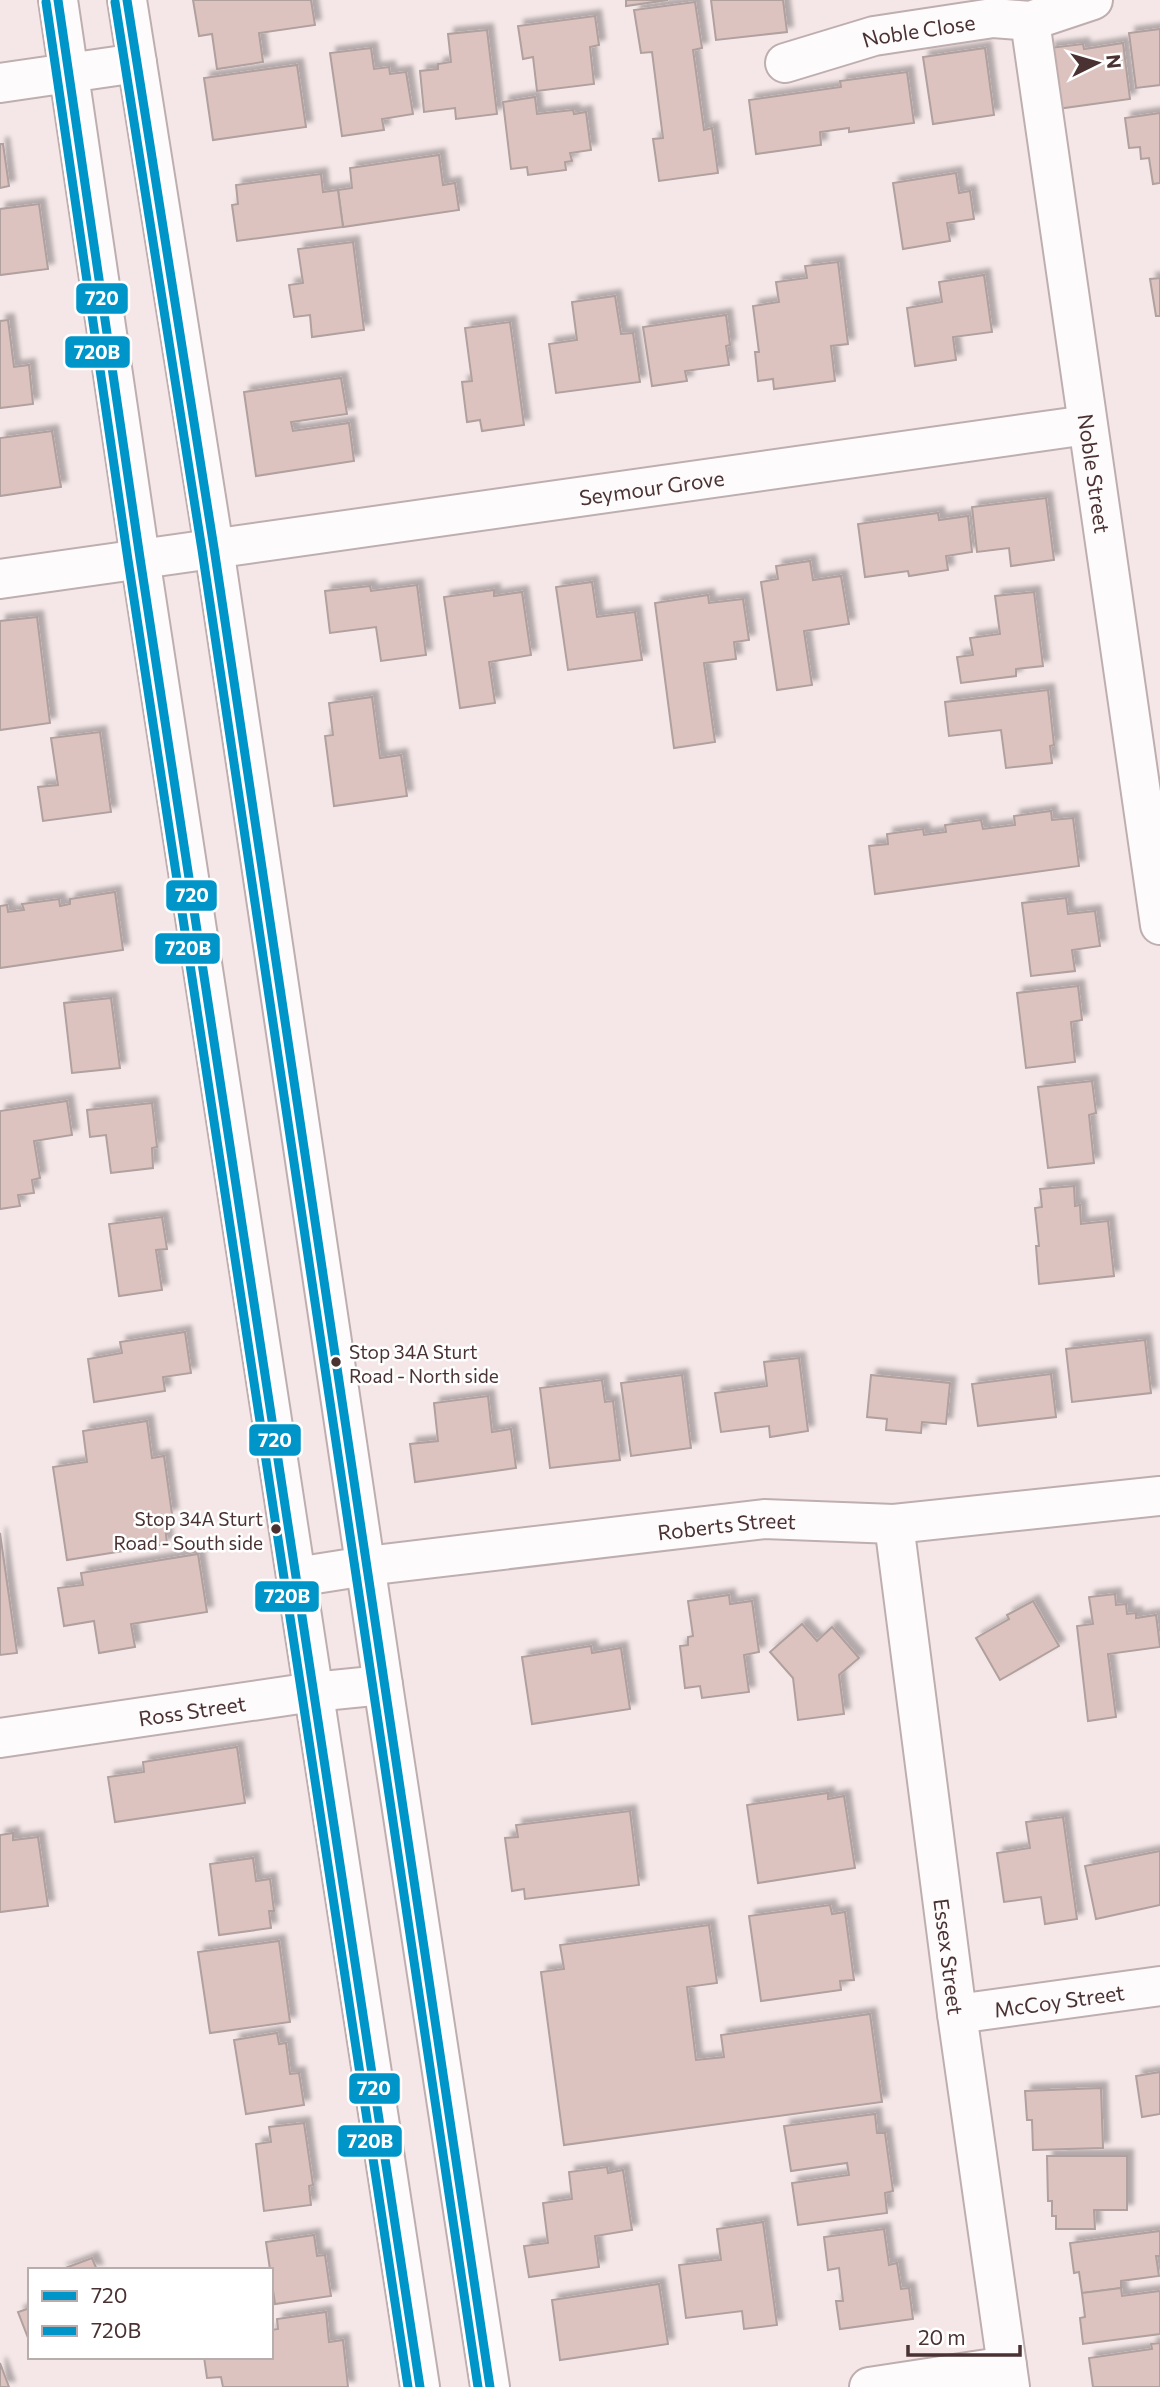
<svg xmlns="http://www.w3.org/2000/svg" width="1160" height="2387" viewBox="0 0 1160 2387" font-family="Commissioner,sans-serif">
<defs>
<filter id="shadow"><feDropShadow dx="6" dy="-6" stdDeviation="2" flood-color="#0004"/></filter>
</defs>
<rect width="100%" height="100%" fill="#f5e7e8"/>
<!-- building -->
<g fill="#ddc3bf" stroke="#b0a09e" stroke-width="2" filter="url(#shadow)">
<path d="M193 0H311L315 25 259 33 263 62 217 69 212 34 199 36Z"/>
<path d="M626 0H668L626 6Z"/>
<path d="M711 0H783L787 32 716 40Z"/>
<path d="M695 2 702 48 693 50 704 130 712 128 718 173 659 181 653 139 663 138 652 52 641 53 634 10Z"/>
<path d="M595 16 599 45 590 47 594 84 537 91 533 57 523 59 518 26Z"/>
<path d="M1160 29V85L1136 88 1129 33Z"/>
<path d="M487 30 497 114 456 119 455 108 424 112 420 71 438 69V64L451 62 448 34Z"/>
<path d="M1123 43 1130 99 1057 109 1049 48 1083 44 1084 49Z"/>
<path d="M371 48 374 69 389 67 390 74 406 72 413 114 382 119 384 130 342 136 330 53Z"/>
<path d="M985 48 994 115 933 124 923 57Z"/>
<path d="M297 65 306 127 213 140 204 78Z"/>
<path d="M907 72 914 123 849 132V128L820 132 821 145 756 154 749 100 841 87 840 81Z"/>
<path d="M535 97 537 114 573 110 574 114 586 112 591 150 570 153 572 161 565 162 566 170 528 175 527 167 511 169 503 102Z"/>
<path d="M1160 113V183L1153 184 1149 158 1141 159 1140 147 1129 148 1125 118Z"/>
<path d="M0 144H3L9 186 0 188Z"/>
<path d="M439 155 443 185 455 183 459 210 343 227 338 190 352 188 350 168Z"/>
<path d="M956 173 959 193 970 191 974 219 947 223 950 241 903 249 893 183Z"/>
<path d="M321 174 323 192 338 190 343 227 237 241 232 205 238 204 236 185Z"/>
<path d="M39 204 48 269 0 275V209Z"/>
<path d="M353 242 364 330 312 337 310 315 294 317 289 285 303 283 298 249Z"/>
<path d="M838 262 848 344 831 346 835 381 774 389 773 379 758 381 755 352H759L753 306 779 302 776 282 807 278 805 266Z"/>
<path d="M984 275 992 332 953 337 956 360 915 366 907 308 942 302 939 282Z"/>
<path d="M1160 278V316H1156L1150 279Z"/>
<path d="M615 296 621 334 633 333 640 382 556 393 549 344 577 340 572 302Z"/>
<path d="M726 315 730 345 726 346 729 365 685 371 687 381 652 386 643 327Z"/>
<path d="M8 320 14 367 29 365 33 404 0 408V321Z"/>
<path d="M510 322 524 425 482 431 480 420 467 422 462 382 472 381 465 328Z"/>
<path d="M341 378 347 414 291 422 293 431 349 423 354 461 256 476 244 392Z"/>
<path d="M52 431 61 487 0 496V438Z"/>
<path d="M1046 498 1054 560 1011 566 1009 548 977 552 972 507Z"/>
<path d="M938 513 939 520 968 516 972 552 946 556 948 570 909 576 908 571 865 577 858 524Z"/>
<path d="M810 561 813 580 841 576 849 624 804 631 812 685 777 690 761 582 778 579 776 566Z"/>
<path d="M592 582 597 617 635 612 642 660 568 670 556 587Z"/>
<path d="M417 585 426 655 381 661 376 627 330 633 325 591 370 586 371 591Z"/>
<path d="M494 590V596L522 592 531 655 489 662 495 703 460 708 444 597Z"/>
<path d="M1034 592 1043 666 1016 669V676L961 683 957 657 973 655 970 638 1000 634 995 596Z"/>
<path d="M708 595 709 603 743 599 749 640 734 642 736 659 704 663 715 742 674 748 655 603Z"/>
<path d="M37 617 50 723 0 730V621Z"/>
<path d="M1048 690 1054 745 1050 746 1052 763 1006 768 1001 730 949 736 945 702Z"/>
<path d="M372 697 380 758 401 755 407 796 334 806 325 736 333 735 329 703Z"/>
<path d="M100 732 111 812 43 821 38 787 58 785 51 738Z"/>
<path d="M1051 811 1052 820 1073 818 1079 866 875 894 869 846 888 844 887 834 923 829 924 835 946 832 945 825 981 820 983 829 1015 825 1014 816Z"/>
<path d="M115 892 123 950 0 968V906L7 905 8 912 24 910 22 904 59 899 60 906 70 904V899Z"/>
<path d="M1066 898 1068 914 1095 911 1100 946 1072 950 1075 971 1031 976 1022 903Z"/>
<path d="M1078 986 1082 1020 1071 1022 1075 1062 1026 1068 1017 993Z"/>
<path d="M111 998 120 1068 72 1073 64 1003Z"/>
<path d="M1092 1081 1096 1113 1089 1115 1094 1163 1048 1168 1038 1087Z"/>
<path d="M67 1101 72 1135 34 1141 40 1178 32 1180 34 1193 18 1195 20 1206 0 1209V1111Z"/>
<path d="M152 1103 157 1147 152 1148 153 1168 111 1173 106 1135 90 1137 87 1110Z"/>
<path d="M1074 1186 1075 1206 1080 1205 1081 1224 1108 1221 1114 1276 1039 1284 1036 1246H1039L1035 1208 1042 1207 1040 1189Z"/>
<path d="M162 1217 167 1249 156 1250 162 1290 119 1296 109 1224Z"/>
<path d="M185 1332 191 1373 163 1377 165 1391 94 1402 88 1359 122 1353 120 1342Z"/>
<path d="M1145 1340 1151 1393 1072 1402 1066 1349Z"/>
<path d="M799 1358 808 1431 770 1437 769 1426 721 1432 715 1393 767 1386 764 1362Z"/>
<path d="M1051 1374 1056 1417 978 1426 972 1384Z"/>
<path d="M682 1375 691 1448 631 1456 621 1383Z"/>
<path d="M871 1375 950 1383 946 1424 922 1422 921 1433 886 1430 887 1419 867 1417Z"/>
<path d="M602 1380 605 1402 613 1401 620 1460 550 1468 540 1388Z"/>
<path d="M488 1396 492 1432 511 1429 516 1468 415 1482 410 1444 438 1441 434 1403Z"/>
<path d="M147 1421 152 1458 164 1456 172 1514 164 1516 167 1544 67 1560 53 1467 87 1462 83 1431Z"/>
<path d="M0 1533 17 1653 0 1655Z"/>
<path d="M198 1554 207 1612 131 1624 135 1647 99 1653 94 1621 64 1626 58 1588 83 1585 81 1573Z"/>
<path d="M1115 1594 1116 1605 1126 1604 1127 1614 1136 1613V1618L1156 1615 1160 1647 1108 1654 1116 1717 1088 1721 1077 1626 1093 1624 1089 1597Z"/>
<path d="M729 1595 730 1604 752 1601 759 1652 744 1655 749 1692 702 1698 700 1686 685 1688 680 1646 688 1645V1637L693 1636 688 1601Z"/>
<path d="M1033 1601 1059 1646 1000 1680 976 1638 1009 1619 1007 1615Z"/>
<path d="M802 1624 817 1641 832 1627 859 1658 839 1675 844 1714 798 1720 793 1678 770 1652Z"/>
<path d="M591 1646 592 1653 621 1648 630 1709 532 1724 522 1657Z"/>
<path d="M237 1747 245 1803 115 1822 108 1777 144 1772 143 1762Z"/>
<path d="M828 1793V1799L844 1796 855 1868 758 1883 747 1805Z"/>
<path d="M630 1811 639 1885 525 1899 524 1889 512 1891 505 1838 518 1837 516 1825Z"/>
<path d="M1063 1817 1077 1919 1045 1924 1041 1897 1004 1902 997 1853 1030 1848 1026 1822Z"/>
<path d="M13 1833V1840L38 1837 48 1906 0 1912V1835Z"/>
<path d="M1160 1851V1905L1096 1919 1085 1866Z"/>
<path d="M253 1858 256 1881 270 1879 274 1911H269L271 1928 219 1935 210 1864Z"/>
<path d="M830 1905 832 1914 845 1912 854 1980 840 1981 841 1990 761 2001 749 1916Z"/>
<path d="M709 1925 717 1983 687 1987 696 2060 724 2057 721 2035 870 2014 882 2102 564 2145 541 1972 564 1969 560 1945Z"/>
<path d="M279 1941 290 2022 210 2033 198 1952Z"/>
<path d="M277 2033 279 2044 286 2043 290 2074 299 2073 304 2105 246 2114 234 2040Z"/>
<path d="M1160 2072V2114L1142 2117 1136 2076Z"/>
<path d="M1101 2088 1103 2148 1033 2150 1032 2120H1027L1025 2091Z"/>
<path d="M875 2114 877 2133H885L893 2191 885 2193 887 2213 798 2225 792 2183 849 2175 847 2163 791 2171 784 2126Z"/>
<path d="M304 2123 313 2185 309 2186 311 2205 264 2211 256 2144 271 2142 269 2127Z"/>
<path d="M1047 2156H1127V2210H1094L1095 2229H1056V2216H1052V2201H1048Z"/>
<path d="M607 2167 608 2173 623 2170 632 2230 595 2236 599 2267 529 2277 524 2246 548 2243 543 2203 572 2199 569 2172Z"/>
<path d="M763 2222 777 2325 744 2329 742 2311 686 2318 679 2265 721 2260 717 2229Z"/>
<path d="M884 2229 889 2265 897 2263 901 2289 909 2288 913 2319 840 2329 836 2301H843L839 2268 828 2270 824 2237Z"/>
<path d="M1160 2231V2256H1156L1159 2276 1121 2281V2288L1082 2293 1079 2272 1074 2273 1070 2243Z"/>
<path d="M314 2235 317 2256 325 2255 331 2296 275 2304 266 2242Z"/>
<path d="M92 2258 97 2270H60Z"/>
<path d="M659 2284 668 2344 560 2360 552 2300Z"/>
<path d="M1121 2288 1122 2296 1160 2291V2334L1083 2344 1080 2318 1085 2317 1082 2293Z"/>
<path d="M30 2308V2343L18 2312Z"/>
<path d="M326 2312 329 2342 343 2340 348 2387H223L221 2377 207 2378 204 2357H271V2330L278 2329 277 2319Z"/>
<path d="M1160 2343V2387H1093L1089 2358 1152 2349 1151 2344Z"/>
<path d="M0 2363 9 2387H0Z"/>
</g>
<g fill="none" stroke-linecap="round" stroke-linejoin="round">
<defs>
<g id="street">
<path id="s1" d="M1030 21 1160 925"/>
<path id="s2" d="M785 63 874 36 993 18 1030 21 1093 0"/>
<path d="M0 83 137 63"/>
<path id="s3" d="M0 579 1087 425"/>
<path id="s4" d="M894 1524 957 2014 1010 2387"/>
<path id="s5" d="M296 1577 366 1566 764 1519 894 1524 1160 1496"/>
<path id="s6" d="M0 1738 313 1692 383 1685"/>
<path id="s7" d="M957 2014 1160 1986"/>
<path d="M869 2387 1007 2366"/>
</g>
<g id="secondary">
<path d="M58 0 140 558 420 2387"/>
<path d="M127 0 214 548 383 1685 490 2387"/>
</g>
</defs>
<!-- street casing -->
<use href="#street" stroke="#bfaeaf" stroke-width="42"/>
<!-- secondary casing -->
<use href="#secondary" stroke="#bfaeaf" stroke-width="42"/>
<!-- street -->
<use href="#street" stroke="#fefbfc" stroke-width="38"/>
<!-- secondary -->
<use href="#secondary" stroke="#fefbfc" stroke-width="38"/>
<defs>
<g id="bus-1">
<path d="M58 0 140 558 420 2387"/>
<path d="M127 0 214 548 490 2387"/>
</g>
<g id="bus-2">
<path d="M46 2 128 560 408 2387"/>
<path d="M115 2 202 550 478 2387"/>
</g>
</defs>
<!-- bus-1 casing -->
<use href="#bus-1" stroke="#fff" stroke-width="14"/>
<!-- bus-2 casing -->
<use href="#bus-2" stroke="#fff" stroke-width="14"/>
<!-- bus-1 -->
<use href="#bus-1" stroke="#0095c8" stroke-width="9"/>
<!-- bus-2 -->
<use href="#bus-2" stroke="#0095c8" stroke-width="9"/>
</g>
<!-- markers -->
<g fill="#4a3233" stroke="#fff" stroke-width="2.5">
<circle cx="336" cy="1362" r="6"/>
<circle cx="276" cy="1529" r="6"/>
</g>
<g text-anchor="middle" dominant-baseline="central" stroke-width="5" stroke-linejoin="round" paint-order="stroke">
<!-- bus labels -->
<g font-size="19" fill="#4a3233" stroke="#fff" text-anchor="start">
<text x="349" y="1351">Stop 34A Sturt<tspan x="349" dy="24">Road - North side</tspan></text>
<text x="263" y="1518" text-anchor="end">Stop 34A Sturt<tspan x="263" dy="24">Road - South side</tspan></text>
</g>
<!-- street labels -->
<g font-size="21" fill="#4a3233" stroke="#fff">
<text stroke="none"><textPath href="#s2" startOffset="138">Noble Close</textPath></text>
<text stroke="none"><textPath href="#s1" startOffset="457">Noble Street</textPath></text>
<text stroke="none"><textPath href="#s3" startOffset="658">Seymour Grove</textPath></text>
<text stroke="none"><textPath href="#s5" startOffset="434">Roberts Street</textPath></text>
<text stroke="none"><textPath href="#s6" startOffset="194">Ross Street</textPath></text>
<text stroke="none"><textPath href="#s4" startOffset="436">Essex Street</textPath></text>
<text stroke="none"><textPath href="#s7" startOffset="103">McCoy Street</textPath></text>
</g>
</g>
<g stroke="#fff" stroke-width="2.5">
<rect x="75" y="282" width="54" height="33" rx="7" fill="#0095c8"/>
<rect x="64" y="335" width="67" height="34" rx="7" fill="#0095c8"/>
<rect x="165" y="879" width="53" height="33" rx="7" fill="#0095c8"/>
<rect x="154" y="932" width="67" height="33" rx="7" fill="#0095c8"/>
<rect x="248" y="1423" width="54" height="34" rx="7" fill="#0095c8"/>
<rect x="254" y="1580" width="66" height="33" rx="7" fill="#0095c8"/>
<rect x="348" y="2072" width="53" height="33" rx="7" fill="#0095c8"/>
<rect x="337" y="2124" width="66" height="34" rx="7" fill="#0095c8"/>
</g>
<g font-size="19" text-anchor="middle" font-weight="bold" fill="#fff">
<text x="102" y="305">720</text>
<text x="97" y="359">720B</text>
<text x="192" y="902">720</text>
<text x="188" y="955">720B</text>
<text x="275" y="1447">720</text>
<text x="287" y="1603">720B</text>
<text x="374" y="2095">720</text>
<text x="370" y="2148">720B</text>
</g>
<!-- legend -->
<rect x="28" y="2268" width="245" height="91" fill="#ffffff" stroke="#b7adad" stroke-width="2"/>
<rect x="42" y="2291" width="35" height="10" fill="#0095c8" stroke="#b7adad" stroke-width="2"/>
<text x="91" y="2303" font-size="21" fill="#4a3233">720</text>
<rect x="42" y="2326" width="35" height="10" fill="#0095c8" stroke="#b7adad" stroke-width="2"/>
<text x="91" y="2338" font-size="21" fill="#4a3233">720B</text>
<!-- north arrow -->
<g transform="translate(1097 63) rotate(85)" stroke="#ffffff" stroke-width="5" paint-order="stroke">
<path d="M0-5L12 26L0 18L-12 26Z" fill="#4a3233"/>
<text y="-10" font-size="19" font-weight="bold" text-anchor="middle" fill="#4a3233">N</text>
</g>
<!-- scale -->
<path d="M908 2345v10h112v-10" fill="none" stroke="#4a3233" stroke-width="3.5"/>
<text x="918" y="2345" font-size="21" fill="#4a3233" stroke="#ffffff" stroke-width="5" paint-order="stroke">20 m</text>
</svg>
